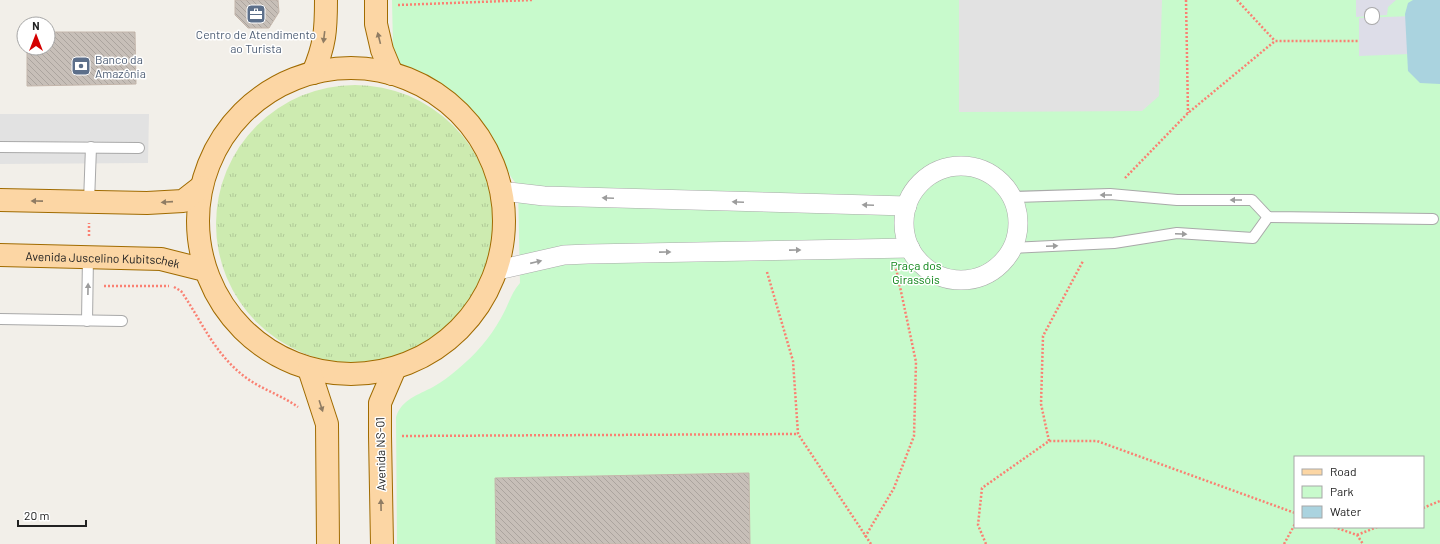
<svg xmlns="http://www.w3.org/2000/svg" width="1440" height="544" viewBox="0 0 1440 544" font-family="Barlow,sans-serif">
<defs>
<pattern id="grass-tufts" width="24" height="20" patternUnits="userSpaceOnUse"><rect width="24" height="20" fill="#cdebb0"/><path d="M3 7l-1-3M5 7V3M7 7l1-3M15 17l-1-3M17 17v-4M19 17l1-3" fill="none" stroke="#b0c997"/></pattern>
<pattern id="building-back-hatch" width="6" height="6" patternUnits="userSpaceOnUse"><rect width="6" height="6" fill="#c7bfb8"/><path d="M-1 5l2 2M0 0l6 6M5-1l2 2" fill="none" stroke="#aba49e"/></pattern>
</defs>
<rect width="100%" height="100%" fill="#f2efe9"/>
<!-- grass -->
<circle fill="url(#grass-tufts)" cx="355" cy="224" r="139"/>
<!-- park -->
<path fill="#c8facc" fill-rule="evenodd" d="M392 0H1440V544H397L396 417C402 399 418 395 433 387 442 382 450 376 458 369 475 355 490 338 501 318 508 306 511 293 520 283L518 186 511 177 496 144 476 120 442 93 409 75 401 69 393 47ZM1295 457H1423V527H1295Z"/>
<!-- parking -->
<g fill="#e2e2e2">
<path d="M959 0H1162L1159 96 1142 111 959 112Z"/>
<path d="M0 114H149L148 163 0 164Z"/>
</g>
<!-- plaza -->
<g fill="#dddde8">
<path d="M1356 0H1396L1388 7 1387 15 1356 17Z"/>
<path d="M1440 15 1410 54 1359 56V18Z"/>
</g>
<!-- water -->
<path fill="#aad3df" d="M1413 0H1440V84L1420 83 1408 71 1405 14 1408 3Z"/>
<!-- building -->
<g fill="url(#building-back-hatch)" stroke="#c4b6ab">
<path d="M235 0H278L279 12 269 28H248L235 15Z"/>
<path d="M48 32H135L136 84 27 86V48H48Z"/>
<path d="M749 473 750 544H496L495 478Z"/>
</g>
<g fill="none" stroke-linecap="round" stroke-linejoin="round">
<defs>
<g id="service">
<path d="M0 147 139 148"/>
<path d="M1012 197 1110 194 1177 200H1252L1268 217 1433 219"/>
<path d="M89 202 91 147"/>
<path d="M1013 248 1114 243 1177 233 1253 238 1268 217"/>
<path d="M0 319 122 321"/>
<path d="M87 321 88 257"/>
</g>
<path id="pedestrian" d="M1372 15V17"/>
<g id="minor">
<circle cx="961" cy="223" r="57"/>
<path d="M502 191 544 196 907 206"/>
<path d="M498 270 564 255 588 254 910 248"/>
</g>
<g id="primary">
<path d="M376 0V24L382 50 392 74"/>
<circle cx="351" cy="221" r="153"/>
<path d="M313 73C325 45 326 30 326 0"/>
<path d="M0 200 147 203 183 201 201 187"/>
<path id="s1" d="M0 255 161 259 205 270"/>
<path d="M309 369 327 424 328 544"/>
<path d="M382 544 380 436V403L395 368"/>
</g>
</defs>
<!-- service casing -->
<use href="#service" stroke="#a9a9a9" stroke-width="12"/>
<!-- pedestrian casing -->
<use href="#pedestrian" stroke="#a9a9a9" stroke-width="16"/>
<!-- minor casing -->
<use href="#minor" stroke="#a9a9a9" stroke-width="20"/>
<!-- primary casing -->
<use href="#primary" stroke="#a06b00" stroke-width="24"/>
<!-- path -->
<g stroke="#fa8072" stroke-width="2.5" stroke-dasharray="2 2" stroke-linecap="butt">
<path d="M1186 0 1188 113"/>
<path d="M1237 0 1275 41"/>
<path d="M398 5 532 0"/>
<path d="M1125 178 1188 113 1275 41H1359"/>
<path d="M89 236V223"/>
<path d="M767 272 793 361 798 434 871 544"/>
<path d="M104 286H169"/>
<path d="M174 287 181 291C203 323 213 352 245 377 261 389 281 395 298 407"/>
<path d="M402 436 798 434"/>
<path d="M1049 441 1041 404 1043 336 1083 261"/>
<path d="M1423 508 1440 501"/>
<path d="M1334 527 1357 535 1363 544"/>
<path d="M1357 535 1377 527"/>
<path d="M865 537 894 488 914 436 916 362 896 268"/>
<path d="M986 544 978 525 982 488 1049 441H1097L1295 513"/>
<path d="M1284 544 1295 524"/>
</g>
<!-- service -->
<use href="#service" stroke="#fff" stroke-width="10"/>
<!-- pedestrian -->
<use href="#pedestrian" stroke="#fff" stroke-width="14"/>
<!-- minor -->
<use href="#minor" stroke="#fff" stroke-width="19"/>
<!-- primary -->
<use href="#primary" stroke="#fcd6a4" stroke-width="22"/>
</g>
<!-- one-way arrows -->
<defs><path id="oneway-solid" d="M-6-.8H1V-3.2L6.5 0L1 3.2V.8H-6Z"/></defs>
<g fill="#8f7c63">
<use href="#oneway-solid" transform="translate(324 37) rotate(97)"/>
<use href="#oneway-solid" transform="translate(379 38) rotate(-104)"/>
<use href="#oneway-solid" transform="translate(37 201) rotate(-179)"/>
<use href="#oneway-solid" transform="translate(167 202) rotate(176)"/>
<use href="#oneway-solid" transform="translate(321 406) rotate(72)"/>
<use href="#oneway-solid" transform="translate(381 505) rotate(-91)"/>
</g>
<g fill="#9c9c9c">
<use href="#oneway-solid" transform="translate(1106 195) rotate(-180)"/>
<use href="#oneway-solid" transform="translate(608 198) rotate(-178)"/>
<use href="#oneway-solid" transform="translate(1236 200) rotate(-180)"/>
<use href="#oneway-solid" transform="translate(738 202) rotate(-178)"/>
<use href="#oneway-solid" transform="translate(868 205) rotate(-178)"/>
<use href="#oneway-solid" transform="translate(1181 234) rotate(2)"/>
<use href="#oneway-solid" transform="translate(1052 246) rotate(-3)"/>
<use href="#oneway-solid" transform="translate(795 250) rotate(-1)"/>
<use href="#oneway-solid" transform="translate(665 252) rotate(-1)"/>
<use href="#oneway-solid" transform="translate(536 262) rotate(-13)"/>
<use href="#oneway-solid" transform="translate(88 289) rotate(-89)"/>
</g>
<!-- icons -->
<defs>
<symbol id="office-square" viewBox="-11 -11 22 22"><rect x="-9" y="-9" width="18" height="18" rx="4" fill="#5c6f8a" stroke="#fff"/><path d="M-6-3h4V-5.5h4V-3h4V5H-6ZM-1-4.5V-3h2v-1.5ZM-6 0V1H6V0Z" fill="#fff"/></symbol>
<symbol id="bank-square" viewBox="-11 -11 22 22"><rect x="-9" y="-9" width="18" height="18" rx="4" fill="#5c6f8a" stroke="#fff"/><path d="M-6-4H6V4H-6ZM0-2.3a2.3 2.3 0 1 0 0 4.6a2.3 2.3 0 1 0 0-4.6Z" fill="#fff"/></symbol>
</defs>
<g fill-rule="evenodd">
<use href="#office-square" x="245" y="3" width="22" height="22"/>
<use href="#bank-square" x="70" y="55" width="22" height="22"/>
</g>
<g text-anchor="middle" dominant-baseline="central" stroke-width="3" stroke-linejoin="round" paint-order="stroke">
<!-- service labels -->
<g font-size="12" fill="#4e5e75" stroke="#fff">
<text x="256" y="34">Centro de Atendimento<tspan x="256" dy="14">ao Turista</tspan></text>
<text x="95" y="59" text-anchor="start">Banco da<tspan x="95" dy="14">Amazônia</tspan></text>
</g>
<!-- street labels -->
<g font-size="12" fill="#222" stroke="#fff">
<text stroke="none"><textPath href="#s1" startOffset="103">Avenida Juscelino Kubitschek</textPath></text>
<text transform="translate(380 454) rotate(-91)">Avenida NS-01</text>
</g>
<!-- park labels -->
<g font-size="12" fill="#0c8416" stroke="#fff">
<text x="916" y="265">Praça dos<tspan x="916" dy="14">Girassóis</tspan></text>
</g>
</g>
<!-- legend -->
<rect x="1294" y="456" width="130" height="72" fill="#ffffff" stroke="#a7a7a7"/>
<rect x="1302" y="469" width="20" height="6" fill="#fcd6a4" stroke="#a7a7a7"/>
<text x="1330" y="476" font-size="12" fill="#222222">Road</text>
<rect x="1302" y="486" width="20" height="12" fill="#c8facc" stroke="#a7a7a7"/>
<text x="1330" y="496" font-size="12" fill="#222222">Park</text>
<rect x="1302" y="506" width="20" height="12" fill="#aad3df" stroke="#a7a7a7"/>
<text x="1330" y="516" font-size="12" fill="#222222">Water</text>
<!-- north arrow -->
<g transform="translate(36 36)"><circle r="19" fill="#ffffff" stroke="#a7a7a7"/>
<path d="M0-3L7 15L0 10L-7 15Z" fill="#d40000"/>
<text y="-6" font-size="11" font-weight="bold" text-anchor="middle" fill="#222222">N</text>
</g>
<!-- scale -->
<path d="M18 520v6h68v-6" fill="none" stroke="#222222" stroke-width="2"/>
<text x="24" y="520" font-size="12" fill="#222222" stroke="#ffffff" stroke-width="3" paint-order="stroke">20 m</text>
</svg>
